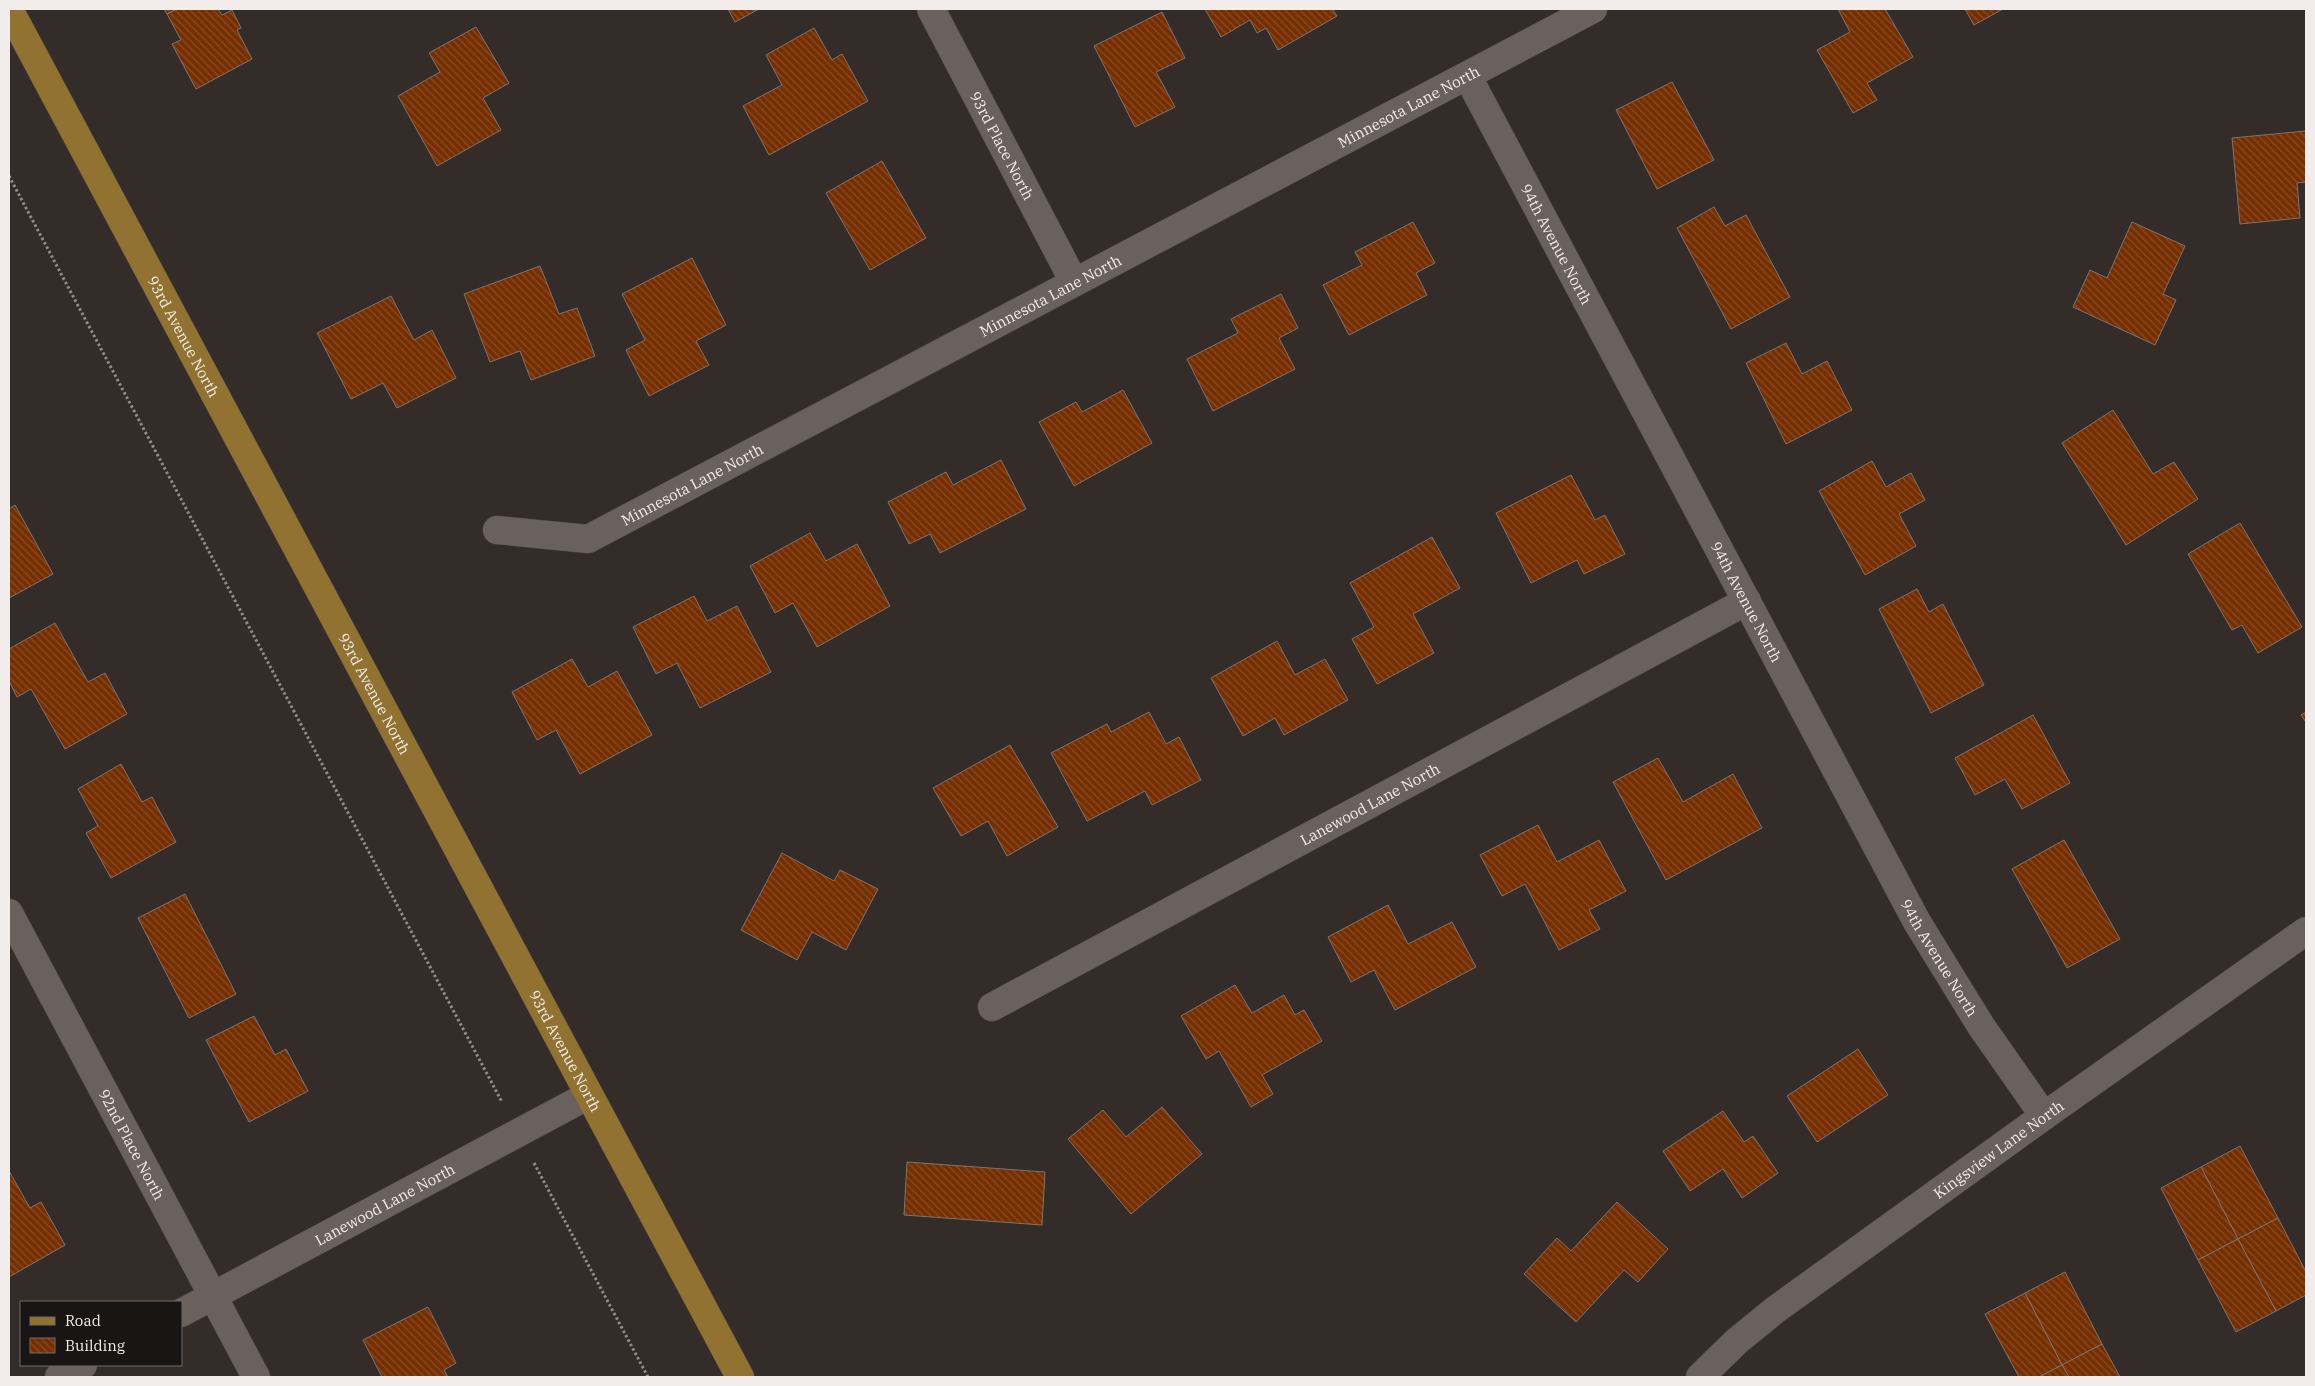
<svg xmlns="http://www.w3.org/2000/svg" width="2315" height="1386" viewBox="0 0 2315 1386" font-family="'IBM Plex Serif',serif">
<defs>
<pattern id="building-back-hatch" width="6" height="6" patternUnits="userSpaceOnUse" patternTransform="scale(1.25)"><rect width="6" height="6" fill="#752e00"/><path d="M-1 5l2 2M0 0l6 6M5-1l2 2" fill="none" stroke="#894c25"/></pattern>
</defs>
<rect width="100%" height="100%" fill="#342c28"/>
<!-- building -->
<g fill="url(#building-back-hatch)" stroke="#7e7470">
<path d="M164 9H177L167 14Z"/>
<path d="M177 9H218L222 15 232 10 241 28 237 30 252 59 196 89 172 44 181 40 167 14Z"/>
<path d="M728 9H759L735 22Z"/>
<path d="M1205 9H1332L1337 16 1278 50 1266 28 1257 33 1250 20 1221 37Z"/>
<path d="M1838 9H1885L1913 57 1867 83 1877 100 1853 113 1817 50 1850 32Z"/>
<path d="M1965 9H2003L1974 25Z"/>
<path d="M1162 12 1185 58 1156 72 1175 107 1135 127 1094 46Z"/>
<path d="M476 27 509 83 483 98 501 130 437 166 398 96 440 72 429 53Z"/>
<path d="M814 28 832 60 842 54 868 101 769 155 743 106 782 85 766 55Z"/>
<path d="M1672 82 1714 160 1657 189 1616 110Z"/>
<path d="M2306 131V182L2297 183 2300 218 2240 224 2232 138Z"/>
<path d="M882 161 926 238 870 270 826 193Z"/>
<path d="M1714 207 1725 226 1746 215 1790 297 1731 329 1677 228Z"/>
<path d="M1413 222 1435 263 1416 273 1427 295 1349 335 1323 285 1362 265 1355 252Z"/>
<path d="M2132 222 2185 246 2163 294 2176 300 2155 345 2073 307 2090 270 2107 278Z"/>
<path d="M692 258 726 325 696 341 709 365 649 396 626 350 645 340 622 294Z"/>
<path d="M540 266 559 314 577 308 595 356 531 380 520 351 490 362 464 294Z"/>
<path d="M1281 294 1298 328 1279 338 1295 369 1213 411 1187 359 1238 333 1231 319Z"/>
<path d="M391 296 414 340 432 330 456 378 397 408 383 383 351 399 317 333Z"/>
<path d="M1786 343 1802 374 1827 361 1852 410 1786 444 1746 363Z"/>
<path d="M1123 390 1152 443 1074 486 1039 422 1076 402 1082 412Z"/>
<path d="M2113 410 2153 474 2174 462 2198 499 2126 545 2062 443Z"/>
<path d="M1001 460 1026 509 940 553 930 534 909 544 888 502 946 472 953 485Z"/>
<path d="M1872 461 1886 487 1911 473 1925 500 1899 514 1916 546 1865 575 1819 491Z"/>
<path d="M1571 475 1595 520 1605 515 1625 554 1584 574 1577 560 1531 583 1496 513Z"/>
<path d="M15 505 53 574 9 598V509Z"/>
<path d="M2240 523 2302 627 2258 653 2242 625 2232 630 2188 554Z"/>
<path d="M810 533 826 561 857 544 890 606 817 647 793 603 775 613 750 566Z"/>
<path d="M1432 537 1460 588 1413 614 1434 653 1377 684 1352 639 1374 627 1350 583Z"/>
<path d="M1917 589 1929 612 1943 604 1984 685 1931 713 1879 609Z"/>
<path d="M694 596 707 621 737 606 771 672 700 708 677 663 656 674 633 627Z"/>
<path d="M55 623 88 682 105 673 127 714 65 749 31 689 17 697 9 681V649Z"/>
<path d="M1277 641 1295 675 1325 659 1348 700 1284 735 1275 718 1243 736 1211 678Z"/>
<path d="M572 659 588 687 617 671 652 735 580 774 556 730 537 740 512 692Z"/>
<path d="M1149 712 1166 744 1179 737 1201 780 1152 805 1145 791 1087 821 1051 753 1107 724 1111 732Z"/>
<path d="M2306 712V722L2301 715Z"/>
<path d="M2033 715 2070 783 2022 809 2005 779 1975 795 1955 758Z"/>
<path d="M1010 745 1058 827 1007 856 988 821 961 836 933 788Z"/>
<path d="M1658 758 1683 802 1733 774 1762 828 1666 880 1613 782Z"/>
<path d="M121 764 142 802 152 797 176 842 111 878 86 833 98 826 78 789Z"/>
<path d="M1538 825 1557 862 1599 840 1626 891 1589 910 1600 929 1559 950 1525 884 1502 896 1480 855Z"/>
<path d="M2064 840 2120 939 2067 968 2012 869Z"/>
<path d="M782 853 834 881 840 870 878 889 846 950 812 932 797 960 741 930Z"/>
<path d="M185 894 236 994 189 1018 138 918Z"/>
<path d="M1388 905 1408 944 1452 922 1476 967 1395 1010 1374 970 1351 982 1328 937Z"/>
<path d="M1235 985 1252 1013 1284 995 1295 1015 1304 1010 1322 1041 1262 1075 1273 1094 1251 1107 1219 1051 1206 1059 1181 1016Z"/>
<path d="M254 1016 275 1055 286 1049 308 1091 249 1122 206 1040Z"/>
<path d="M1858 1049 1888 1095 1817 1142 1787 1096Z"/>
<path d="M1162 1107 1202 1154 1131 1214 1068 1139 1103 1110 1126 1137Z"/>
<path d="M1723 1111 1744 1142 1753 1136 1778 1173 1742 1198 1723 1169 1690 1191 1663 1151Z"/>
<path d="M2240 1146 2278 1218 2238 1239 2201 1167Z"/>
<path d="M907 1162 1045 1172 1042 1225 904 1215Z"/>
<path d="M2201 1167 2238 1239 2198 1260 2161 1188Z"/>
<path d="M9 1171 30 1208 41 1202 65 1245 9 1277Z"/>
<path d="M1617 1202 1668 1249 1638 1282 1624 1270 1576 1322 1524 1274 1557 1238 1571 1251Z"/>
<path d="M2278 1218 2306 1272V1295L2276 1311 2238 1239Z"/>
<path d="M2238 1239 2276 1311 2236 1332 2198 1260Z"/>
<path d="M2065 1272 2102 1344 2062 1365 2025 1293Z"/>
<path d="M2025 1293 2062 1365 2039 1377H2019L1985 1314Z"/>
<path d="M428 1307 456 1363 444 1370 448 1377H382L363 1340Z"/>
<path d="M2102 1344 2120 1377H2069L2062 1365Z"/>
<path d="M2062 1365 2069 1377H2039Z"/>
</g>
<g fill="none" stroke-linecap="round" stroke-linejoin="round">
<defs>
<g id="minor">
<path id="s1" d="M931 9 1074 282"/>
<path id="s2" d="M1468 77 1917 922 1981 1026 2044 1116"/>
<path id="s3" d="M497 530 588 539 1593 9"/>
<path id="s4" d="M9 913 256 1377"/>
<path id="s5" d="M992 1007 1747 601"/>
<path id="s6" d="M181 1313 589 1095"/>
<path d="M59 1377 83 1365"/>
<path id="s7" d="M1700 1377 1737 1341 1775 1310 2044 1116 2306 931"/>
</g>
<g id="major">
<path id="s8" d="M9 9 740 1377"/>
</g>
</defs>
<!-- minor casing -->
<use href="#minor" stroke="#4f4945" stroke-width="29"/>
<!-- major casing -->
<use href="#major" stroke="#4f4945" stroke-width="29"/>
<!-- path -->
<g stroke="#928b88" stroke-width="3" stroke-dasharray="2.5 2.5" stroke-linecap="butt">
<path d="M9 176 502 1102"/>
<path d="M534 1163 648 1377"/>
</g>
<!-- minor -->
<use href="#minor" stroke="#6a615c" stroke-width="28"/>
<!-- major -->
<use href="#major" stroke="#927230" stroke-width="28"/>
</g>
<g text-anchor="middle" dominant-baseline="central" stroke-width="4" stroke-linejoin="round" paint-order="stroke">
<!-- street labels -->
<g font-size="15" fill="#f2ecea" stroke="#191514">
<text stroke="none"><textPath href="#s3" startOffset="1019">Minnesota Lane North</textPath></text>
<text stroke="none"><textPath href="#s1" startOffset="154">93rd Place North</textPath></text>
<text stroke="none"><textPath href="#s2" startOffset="189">94th Avenue North</textPath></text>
<text stroke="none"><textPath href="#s3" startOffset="614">Minnesota Lane North</textPath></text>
<text stroke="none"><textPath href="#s8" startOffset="371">93rd Avenue North</textPath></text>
<text stroke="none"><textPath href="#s3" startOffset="209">Minnesota Lane North</textPath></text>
<text stroke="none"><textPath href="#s2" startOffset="594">94th Avenue North</textPath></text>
<text stroke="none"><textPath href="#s8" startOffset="776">93rd Avenue North</textPath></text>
<text stroke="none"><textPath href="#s5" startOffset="429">Lanewood Lane North</textPath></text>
<text stroke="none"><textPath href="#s2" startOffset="999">94th Avenue North</textPath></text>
<text stroke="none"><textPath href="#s8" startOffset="1181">93rd Avenue North</textPath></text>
<text stroke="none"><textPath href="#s4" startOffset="262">92nd Place North</textPath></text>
<text stroke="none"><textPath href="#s7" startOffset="376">Kingsview Lane North</textPath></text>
<text stroke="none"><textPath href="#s6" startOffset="231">Lanewood Lane North</textPath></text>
</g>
</g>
<!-- border -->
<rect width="2315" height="1386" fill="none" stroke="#f2ecea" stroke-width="20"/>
<!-- legend -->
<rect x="20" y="1301" width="162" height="65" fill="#191514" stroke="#706b6a"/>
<rect x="30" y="1317" width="25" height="8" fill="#927230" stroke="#706b6a"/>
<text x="65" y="1326" font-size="15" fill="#f2ecea">Road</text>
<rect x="30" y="1338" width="25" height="15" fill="url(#building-back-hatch)" stroke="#706b6a"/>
<text x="65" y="1351" font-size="15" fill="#f2ecea">Building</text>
</svg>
